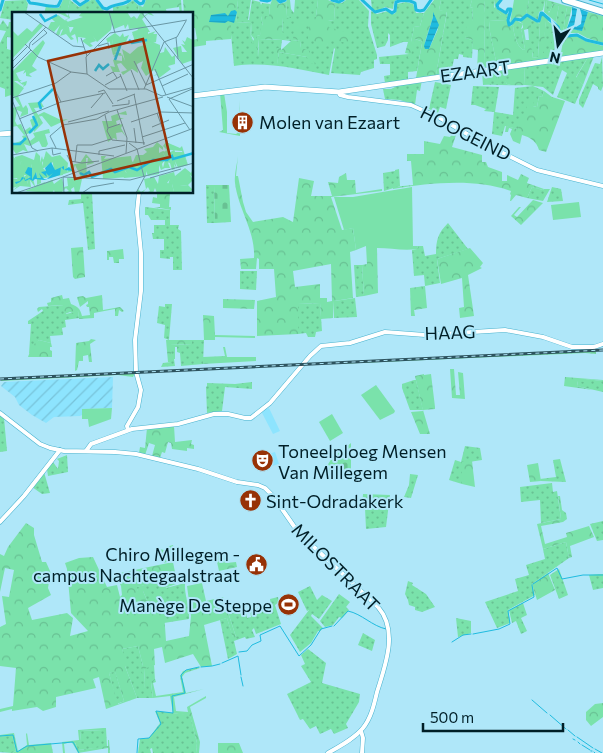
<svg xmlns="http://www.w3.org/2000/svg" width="603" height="753" viewBox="0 0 603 753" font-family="Commissioner,sans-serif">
<defs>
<pattern id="industrial-furrows" width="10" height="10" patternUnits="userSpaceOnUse" patternTransform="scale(1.25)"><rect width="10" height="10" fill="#8de4fe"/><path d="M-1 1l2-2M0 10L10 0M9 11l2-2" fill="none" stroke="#78c3da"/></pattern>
<pattern id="grass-dots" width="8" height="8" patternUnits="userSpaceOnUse" patternTransform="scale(1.25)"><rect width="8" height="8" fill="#7ae2ab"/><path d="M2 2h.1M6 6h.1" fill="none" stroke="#68c193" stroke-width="1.8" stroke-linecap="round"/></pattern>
<pattern id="forest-crowns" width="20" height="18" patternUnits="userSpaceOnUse" patternTransform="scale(1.25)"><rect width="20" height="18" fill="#7ae2ab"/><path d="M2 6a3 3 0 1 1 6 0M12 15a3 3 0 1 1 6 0" fill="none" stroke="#68c193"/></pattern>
<pattern id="cemetery-stones" width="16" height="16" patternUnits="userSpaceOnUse" patternTransform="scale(1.25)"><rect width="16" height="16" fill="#7ae2ab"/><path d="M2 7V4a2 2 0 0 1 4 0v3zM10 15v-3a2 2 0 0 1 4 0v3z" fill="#68c193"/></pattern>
<pattern id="water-rules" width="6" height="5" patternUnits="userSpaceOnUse" patternTransform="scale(1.25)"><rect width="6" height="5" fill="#1fbbdf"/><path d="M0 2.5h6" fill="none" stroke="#1aa0bf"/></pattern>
</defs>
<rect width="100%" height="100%" fill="#afe7f9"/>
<!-- built -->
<g fill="#8de4fe">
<path d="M269 408 280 431 273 434 261 411Z"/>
<path d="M275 452 279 464 262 469 259 457Z"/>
</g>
<!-- industrial -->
<path fill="url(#industrial-furrows)" d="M113 377 112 408 82 409V415L80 416 54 417 46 423 32 415 19 405 15 397 1 386 4 382Z"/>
<!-- grass -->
<g fill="url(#grass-dots)">
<path d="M26 0 28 4 26 14H14V20L0 18 5 1Z"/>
<path d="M70 0 79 7 91 0H95L104 11 103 14H67Z"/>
<path d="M133 0 138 5 139 14H113V7L126 5Z"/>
<path d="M238 0H251L248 20H249L252 0 260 2 261 5 262 3 270 4 269 16H261L263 26 260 35 257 36 258 57 259 39 282 40 281 48H278L277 64 279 52 307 57 313 61 301 49 300 41 283 39 282 33 283 17 291 18 287 16 286 2 287 0H290L291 9 294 13 295 0H318L316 17 327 46 328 20 334 21 335 3H342L346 0H359L369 11 368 26 377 55V59L374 60V68L361 72 360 75 331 73 335 49 334 48 329 75C299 69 265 61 234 66L230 24H251L250 37 252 39V43L254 39 251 35 252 23 236 22Z"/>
<path d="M371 0H396L394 2 393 9 385 7 378 11 372 9Z"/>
<path d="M441 0H472L470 7 473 8 472 21 465 38 473 40 472 58 463 57V55L459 54 458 59H454L451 73 436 75 447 12 439 10Z"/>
<path d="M485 0H495L494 7 501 15H508L506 20 489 21 490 32 497 66 485 67 484 13Z"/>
<path d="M529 0H545L543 10 539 12 538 20 526 13Z"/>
<path d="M547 0 567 6 563 33 556 35 560 31 556 22 559 5 553 4 550 11 547 12 546 7Z"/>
<path d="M406 2 413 4 416 13H424L420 26 414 27 411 42H403L390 47V35L388 33V40L385 46 377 48 371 24V11L377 14 388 11 394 14 396 12 397 4Z"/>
<path d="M3 20 8 27 9 22H12V34L14 35V38L7 37V49L14 51 11 73 14 74V94L5 97V89L0 87V43L6 31 0 30V25Z"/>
<path d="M533 20 540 24 538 57 532 58 533 53 525 40H529L528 28 531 21Z"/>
<path d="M546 20 557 28 552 34V53H542Z"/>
<path d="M517 21 523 24 521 29 525 49 523 50C516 45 514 34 513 26Z"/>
<path d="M415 39 421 41 422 43 417 71 408 72V79L385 83 384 76 390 75V64H380L379 57 409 54Z"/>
<path d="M588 57 576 77 583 85 575 104 557 97 567 73 562 70 553 95 543 87 525 85 524 66Z"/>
<path d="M602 57 603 86 601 91 598 89V87L593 84 583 108 579 104V100L595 63 600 64Z"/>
<path d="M511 68V85L507 84 505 81V84H484V73L497 72 498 80V70Z"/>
<path d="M422 80 420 91 417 90 415 105 400 100 385 99 383 89H391L401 84Z"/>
<path d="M435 82 451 85 446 109 440 107 438 113 429 109Z"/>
<path d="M473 86 499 87 495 112 513 115 515 88 533 86 544 91 542 97 539 96 537 107 533 106 518 129 505 126 502 136 492 134 494 112 484 111 486 109 475 105H471Z"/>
<path d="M399 169 400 186 384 191 383 173 395 171V170Z"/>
<path d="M206 185H214L215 223H207Z"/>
<path d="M532 187 543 190 544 189H550L543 201 527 198Z"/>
<path d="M552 187 561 189 563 201 547 202Z"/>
<path d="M81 193H92L95 249 88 250 83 203 68 205 69 200 81 199Z"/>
<path d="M145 207 170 210V225H179L178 229 181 231 182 270H173V257H170V259L160 258V250H164V239H153L152 233H154V225H165V220H151L148 215H145Z"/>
<path d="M448 223 468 249 437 259 440 283 425 286 424 275 414 276 412 250 417 249 418 246H423L425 256 436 254C436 240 438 233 448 223Z"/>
<path d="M354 265H362L364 296 356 297Z"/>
<path d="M240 271H257L256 290 240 289Z"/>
<path d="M355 298 357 317 334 318V301Z"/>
<path d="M320 303 322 331 316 332 315 337H308L306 333 298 334 297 304Z"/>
<path d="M165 304H172L169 340 164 338 165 325 157 323 159 306 165 307Z"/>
<path d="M64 305 66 314 78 311 79 318 65 320 66 327 62 328 63 335 50 336 51 343 39 340 29 354 31 324H28V321L43 311 42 309 38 312 37 309 39 307Z"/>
<path d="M192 340H204L203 364 181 366 180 353 177 352V347H175V359H174L175 366 161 367 163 363 171 362 170 344 191 345Z"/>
<path d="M135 373 133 377 118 375 1 381V379Z"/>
<path d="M585 379 603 381V392L577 386 578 381Z"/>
<path d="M414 380H416L423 410H410L402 388V384Z"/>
<path d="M252 382V389L225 387 222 411 207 413 206 387 207 386V383L235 384Z"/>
<path d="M0 415 4 418 7 451 0 452Z"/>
<path d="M465 446 480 448 482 460 462 463V484L449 480 455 460 461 462Z"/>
<path d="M67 455 68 472 48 476 47 469 53 462 58 469 59 461 57 459Z"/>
<path d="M560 459 566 482 541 481 540 479 556 477 553 460Z"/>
<path d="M44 472 50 493 42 494 32 487Z"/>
<path d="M410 474 418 475 411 498 404 497 409 485Z"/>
<path d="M552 483 553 492 557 491 561 519 541 523 540 500 521 502 520 487Z"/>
<path d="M363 494 390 495 386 527 366 529 365 508H362Z"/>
<path d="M603 521V540L597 541 590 524Z"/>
<path d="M566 542 569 558 532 584 535 595 508 610 510 623 497 628 485 602 518 591 515 579 529 575 526 565 545 559 543 549Z"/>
<path d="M559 569 568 595 559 599 550 575Z"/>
<path d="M599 574H603V588L593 590 589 575Z"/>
<path d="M161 581 166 588 185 583C184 595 190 606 189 619L164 623V613L153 615 143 591H138L136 587Z"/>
<path d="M408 581 413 583 412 585 426 594 435 607 422 612 415 610V607L409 605 408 600 405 594Z"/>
<path d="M310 586 317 600 322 595 332 601 319 619 312 614 311 616 323 628 320 631H318L311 643 300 652 290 635 309 610 307 611 298 592Z"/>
<path d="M339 594 350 602 346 607 349 610 342 618 339 617 333 625 325 627 320 621Z"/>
<path d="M278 597 279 602 275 605 281 624 256 634 254 628 252 630 255 637 246 639 245 637 234 641 237 654 228 659 220 620 227 618 233 637H236L227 609 237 614 246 611 247 618 251 617 250 610 271 606 270 599Z"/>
<path d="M523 603 527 615 521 618 527 631 521 634 516 621 512 623 509 610Z"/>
<path d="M456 618 471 621V633L458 637Z"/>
<path d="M363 633 375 640 372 651 358 645Z"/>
<path d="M138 646 143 666 145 689 144 668 154 665 155 680 151 683 153 698H137L125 666 122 649Z"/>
<path d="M308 649 326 663 322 683 360 694 359 702 346 724 348 728 334 734 331 729 320 734 316 726 310 729 303 719 300 720 287 694 311 682 301 666 305 664 301 655Z"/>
<path d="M115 671 124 701 117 704 109 673Z"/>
<path d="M155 711 190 715 197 743 196 753H153L152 748 150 749 151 753H138L140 739 149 738 160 723Z"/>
<path d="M103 728H106L107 747 78 750 75 742 81 741 80 731 103 730Z"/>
<path d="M12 735 16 751 12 753 0 752V737Z"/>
</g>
<!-- forest -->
<g fill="url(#forest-crowns)" fill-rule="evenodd">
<path d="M63 0H70L67 14H44L46 6 52 8H59Z"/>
<path d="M146 0H181L182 14H180L179 7 166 9 167 14H139L138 5 143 7Z"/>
<path d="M183 0H238L236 22 252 23 251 35 254 43 252 44V39L250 38 251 24H231V39L206 41V45L193 47V40L197 39 195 28H193L192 14H184Z"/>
<path d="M272 0H277L279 4 286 2 287 16 291 17V18H283L282 32 284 33V39L300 41 301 48 310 51 309 56 313 57V61L318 65 316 66 308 61 307 57 279 52 277 64H275L277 48H281V50L291 41C280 39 271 40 259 39L257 58V36L260 35 261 25 263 26 261 16H269L270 5Z"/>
<path d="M318 0H328L335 3 334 21 328 20V27L353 34 351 44 329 39 327 46 308 39 310 17H316Z"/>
<path d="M434 0H441L439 10 447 11 436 75 416 78 422 43 421 41 415 39 410 58H408L409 54 405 53 408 42H411L414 27 420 26 424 13ZM433 17 438 29 429 49 425 42Z"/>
<path d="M472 0H485L484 13 485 67 477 69 478 50 472 49 473 40 465 38 467 21H472L473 8 470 7Z"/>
<path d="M495 0H499L496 5V8L505 14H509L507 21 509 26H511L516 20H522L528 16 539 23 541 15 543 14 552 22 546 21 543 53 552 52V34L557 28 554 35 557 37 555 39 554 58 497 66 490 32 489 21 506 20 508 15H501L495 9ZM533 20 540 24 538 57 532 58 533 51 531 48 530 42H526L524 30 531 28V21ZM519 21 523 24V28L521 29 525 49 523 50C516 45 514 34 513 26Z"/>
<path d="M514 0H529L526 14 523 17 514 18 510 23Z"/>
<path d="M545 0H547L546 7 549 13 553 4 559 5 556 22 544 12Z"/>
<path d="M567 6 572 7 567 28 582 30 588 12 603 16V43L587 38 578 33H563Z"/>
<path d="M301 16H305L306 19 304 25 302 26 300 40 293 39 295 21H298Z"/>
<path d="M573 35 578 36 585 41 603 46V52L560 58 564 36Z"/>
<path d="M594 56 583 85 576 78 588 57Z"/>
<path d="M524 66 525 85C510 86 497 84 483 85L482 72 498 70V80H497L496 72 484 73V84H505V80L507 84 511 85V68Z"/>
<path d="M544 91 552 97 565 101 546 152 539 150C537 142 530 137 522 135L520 144 513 141 510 134 512 129 509 128 508 132H505L506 126 518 129 520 116 525 117 528 100 534 101 533 106 537 107 539 96 542 97Z"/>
<path d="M220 93H224L227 112V133L236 134 239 132 240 100V136L219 132 223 130Z"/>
<path d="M452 134 456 135 452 147 482 155V162H486L488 167 502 172V181H507V175L518 180 521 174 529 178 527 183 544 189 543 190 532 187 527 198 516 195 511 201H510L511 195 510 194 511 191C473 178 431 183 393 189V187L413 185 411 161H407V154H424V141L440 144 444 136 450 137Z"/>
<path d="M238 156 236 176H238L243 202 246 212 253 222 283 217 293 222 299 178 314 181 311 196H332L328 182 338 183 339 177 346 173 347 180H355L356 193 382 189V191L331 197 342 230 353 228 356 250 350 252 353 298 334 301 333 318 321 319 320 303 298 304V334L257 336V301L276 297 274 269H259V259L257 258 256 269H241L240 259 254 258C256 232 238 209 235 183 234 174 237 165 238 156ZM331 264 332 301 327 302V298H320V284L295 287 293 271Z"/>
<path d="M157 193H170L169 207H171V210L154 207H160V204L152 203 153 197 157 198Z"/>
<path d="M533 200 543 203 521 225 511 216 519 207H521L514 215 517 217Z"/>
<path d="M366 246H418L417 249C404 251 390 248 377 248L378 293 364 296 362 265 367 264Z"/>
<path d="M83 247 85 277 75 279 73 277 71 248Z"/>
<path d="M470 248 483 263 480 267 482 268 468 275 474 316 460 318 459 308 464 307 462 278 441 284 437 259Z"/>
<path d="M123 249 124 259H119V263H114L113 257H109V260H107V251Z"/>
<path d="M425 286 427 308 414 310 415 316H411L410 288Z"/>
<path d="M62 295 63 299 69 298 71 304C78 307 80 308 82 316L90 315 89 307H87L86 305 88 304V301L80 307 77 297 83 296 86 298 102 295 103 310 120 307 124 311 122 312 119 310 118 316H115V309L94 313V318L79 319 78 311 75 314 70 312 65 314 63 305 48 306 47 303 51 302V298Z"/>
<path d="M223 299 255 300 254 309 223 308Z"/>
<path d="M203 315 214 316 215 335 255 336V338L215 337V340H204Z"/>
<path d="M91 339 96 340 90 344 92 362H89L88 355 83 356V361H79L77 370 75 371 76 343 89 341Z"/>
<path d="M39 340 51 343 52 347H50V350L52 351V357H28L32 346Z"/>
<path d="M166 340H192V345L171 344V362H168Z"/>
<path d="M223 347H225L227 357H256V361L203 364V357L225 356Z"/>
<path d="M596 351V354L585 353 338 364 335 363Z"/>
<path d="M450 369H454L456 395H460L458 372 463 373 465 399 452 398Z"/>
<path d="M424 374V375L431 374 435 407V409L423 410 430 434H420L411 412 423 411 415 376Z"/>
<path d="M565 377 603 380V381L585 379 584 382 578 381 577 386 593 390 564 386Z"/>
<path d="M174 426 175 442 192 440 191 444 194 445V449L187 448V451L172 449 171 443 168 442 165 453 162 452 160 458 152 456 155 445 149 443 145 455 139 453 140 447 145 448 147 428Z"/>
<path d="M472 461 475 487 462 484V462Z"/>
<path d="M538 463 541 481 530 482 527 465Z"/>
<path d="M558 496H560L562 510 566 513 567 519 563 522 541 526 545 544 567 537 566 533 589 526 594 537 570 546 572 557 569 558 566 542 543 549 537 524 561 519Z"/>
<path d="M26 523 34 528V535L42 562H46L54 580 49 582 48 588 51 595 28 608 32 620 67 613 73 618 70 636 88 631 71 613 67 569 65 563 79 558 93 557 107 587 117 585 120 597 122 595 121 586 115 574 173 562 175 572 170 575V577L176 584 165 588 161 581 137 587 138 591H143L153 615 164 612 166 641 189 636 191 616 187 586 202 583 206 601 223 597 236 637 233 638 227 618 204 625 212 666 201 667 193 654 165 663 162 647 154 649 155 665 144 669 145 689 141 666H143L138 646 122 649 127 665 125 666 137 698 106 709 99 677 93 679 96 688 56 697V707L43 711 37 707 12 711V709L0 712V709L13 706 16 668 0 666V627L6 624 2 596 9 597 14 570 5 568 0 592V554L4 556 8 547ZM115 672 124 701 118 704 109 673Z"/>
<path d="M224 551 226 563 236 562 237 567 219 571 215 553Z"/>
<path d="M548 573 555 590 537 600 532 584Z"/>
<path d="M199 667 200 668 185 673 182 677 186 693 204 689 174 697 176 711 188 712 187 707 206 696V698L190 707 200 742 199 753H196L197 743 190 716 173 713 170 696 153 698 151 682 155 679 156 682 153 683 156 696 183 692 180 676 183 671Z"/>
<path d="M603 703V717L591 726 586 720V712L595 704Z"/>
<path d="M103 728V730L80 731 81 741 75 743 79 750 108 746V740H109L110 753H108V748L78 753 73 744 71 742 64 744 65 753H63L62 742 79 740 78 730Z"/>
<path d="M14 733 18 751 27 745 26 734 27 733 29 745 51 743 53 753H12L16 751 12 736 0 737V735Z"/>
<path d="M218 743H239L243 753H218Z"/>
</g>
<!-- cemetery -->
<g fill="url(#cemetery-stones)">
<path d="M214 185H229L231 222 215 223Z"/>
<path d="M351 443V473L328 475 325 469 332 458Z"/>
</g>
<!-- green -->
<g fill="#7ae2ab">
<path d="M412 187 413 246H366L356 250 353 228 344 230 334 197H353Z"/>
<path d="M579 202 581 217 553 220 551 205Z"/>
<path d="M376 385 395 411 394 413 380 420 361 395Z"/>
<path d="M112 408 111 419 89 427 88 419H82V409Z"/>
<path d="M332 414 343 433 330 441 319 422Z"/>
<path d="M173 545 176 560 163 563 159 549 164 550 166 547Z"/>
</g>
<!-- water -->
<g fill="url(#water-rules)">
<path d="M572 7 577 9 574 26 576 27 581 24 582 16 580 9 588 12 582 31 567 28 572 15Z"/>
<path d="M231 11 235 10 237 12 234 23 228 21 225 23 209 22 211 15 225 13 228 16Z"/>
<path d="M433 12 439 25 429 49H425L424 46 433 17Z"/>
</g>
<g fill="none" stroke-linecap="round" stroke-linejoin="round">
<!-- stream -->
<g stroke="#1fbbdf" stroke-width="1">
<path d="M589 0 603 4"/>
<path d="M533 584 557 568 562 579 583 575H603"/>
<path d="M334 626 348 611C362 614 372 626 386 629"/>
<path d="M473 634 499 629 510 624 508 611 534 597 532 585"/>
<path d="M452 642 463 635 471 634"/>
<path d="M239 652 247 651 252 645 261 641 260 635 280 626 299 656 311 645 321 629 332 626"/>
<path d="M222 663 238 656 241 675"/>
<path d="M201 667 212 666 220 664"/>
<path d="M241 677 243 686"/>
<path d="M532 700 547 713"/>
<path d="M550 715 566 729"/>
<path d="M568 730 575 736"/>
<path d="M0 736 13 735 17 752 27 746 73 742 79 753"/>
<path d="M577 737 593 748"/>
<path d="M573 739 575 740"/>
<path d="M578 742 580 744"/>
<path d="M582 745 590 750"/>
<path d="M595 749 602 753"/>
<path d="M591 751H592"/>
<path d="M594 752 595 753"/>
<path d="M137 753 138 739 149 738 161 724 156 711 173 713 172 696 185 693 181 675 186 670 199 667"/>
</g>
<!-- river -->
<g stroke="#1fbbdf" stroke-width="3">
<path d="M28 0 30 3C38 3 52 8 58 6L61 0"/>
<path d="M74 0 80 5 88 0"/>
<path d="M97 0 103 8 107 9C114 3 123 6 130 0"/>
<path d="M135 0 140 4 143 3 144 0"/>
<path d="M261 0 267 1 270 0"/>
<path d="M278 0 280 2 285 0"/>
<path d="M332 0 339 2 343 0"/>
<path d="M362 0 375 12 386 9 392 13 395 11 396 2C402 0 409 0 415 3L416 10 420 11 424 10 431 0"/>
<path d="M501 0 497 5 498 8 506 13 508 9H511L508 20 509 25 512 23 515 19 521 20 527 15 537 21H539L541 13H542L558 27 559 30 555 34 557 37 577 35 586 40 603 44"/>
<path d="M0 10 3 0"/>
</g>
<defs>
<g id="minor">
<path d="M339 92 340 95 348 97 411 105 440 118 479 141 537 170 603 186"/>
<path d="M0 413 40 444 50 448 64 451 115 452 136 454 198 469 237 482 258 485 265 488 273 496 298 532 378 607C399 631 385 666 377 692 374 705 371 718 363 728 354 739 340 746 328 753"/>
<path d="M128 430 127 426 138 407 141 390 136 372 135 340 141 291V253L137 212 139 192"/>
<path d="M86 451 91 444 132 429 178 424 214 414H228L245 418H251L270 403 310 356 321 346 350 343 385 332 425 335 505 330 543 337 572 347H594L603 344"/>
<path d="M0 522 24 496 60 450"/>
<path d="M361 731 363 738 362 753"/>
</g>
<g id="major">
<path d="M192 96 265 87 339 92 603 53"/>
<path d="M0 134 14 133"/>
</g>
<path id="highway" d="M565 0 603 12"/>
</defs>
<!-- minor casing -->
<use href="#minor" stroke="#48b2ce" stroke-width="5"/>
<!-- major casing -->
<use href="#major" stroke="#48b2ce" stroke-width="6"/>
<!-- highway casing -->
<use href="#highway" stroke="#48b2ce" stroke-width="8"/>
<!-- minor -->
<use href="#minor" stroke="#fff" stroke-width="4"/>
<!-- major -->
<use href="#major" stroke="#fff" stroke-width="5"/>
<!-- highway -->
<use href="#highway" stroke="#fff" stroke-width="6"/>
<defs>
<path id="rail" d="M0 379 603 350"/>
</defs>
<!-- rail casing -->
<use href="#rail" stroke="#2d535e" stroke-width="3"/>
<!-- rail -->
<use href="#rail" stroke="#afe7f9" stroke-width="1" stroke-dasharray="4" stroke-linecap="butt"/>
</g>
<!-- icons -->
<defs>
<symbol id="building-disc" viewBox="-11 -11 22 22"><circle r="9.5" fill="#973206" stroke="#afe7f9"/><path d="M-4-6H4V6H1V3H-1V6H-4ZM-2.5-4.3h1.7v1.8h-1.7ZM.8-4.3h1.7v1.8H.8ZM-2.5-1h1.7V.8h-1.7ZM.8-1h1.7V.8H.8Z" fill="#fff"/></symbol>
<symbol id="theatre-disc" viewBox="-11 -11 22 22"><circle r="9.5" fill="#973206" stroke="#afe7f9"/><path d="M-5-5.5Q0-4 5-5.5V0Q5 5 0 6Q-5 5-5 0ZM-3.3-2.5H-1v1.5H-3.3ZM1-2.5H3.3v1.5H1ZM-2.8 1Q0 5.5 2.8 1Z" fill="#fff"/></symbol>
<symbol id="church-disc" viewBox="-11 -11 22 22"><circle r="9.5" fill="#973206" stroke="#afe7f9"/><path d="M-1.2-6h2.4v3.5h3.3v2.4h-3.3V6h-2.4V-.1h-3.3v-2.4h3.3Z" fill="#fff"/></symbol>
<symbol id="civic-disc" viewBox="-11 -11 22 22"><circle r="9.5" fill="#973206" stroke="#afe7f9"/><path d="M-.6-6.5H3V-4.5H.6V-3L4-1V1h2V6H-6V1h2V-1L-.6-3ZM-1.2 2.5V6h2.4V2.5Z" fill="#fff"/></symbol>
<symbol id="stadium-disc" viewBox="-11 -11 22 22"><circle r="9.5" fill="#973206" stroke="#afe7f9"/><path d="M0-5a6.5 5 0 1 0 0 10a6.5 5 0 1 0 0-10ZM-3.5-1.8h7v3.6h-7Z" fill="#fff"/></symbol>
</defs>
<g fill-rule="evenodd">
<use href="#building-disc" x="230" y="110" width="25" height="25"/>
<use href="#theatre-disc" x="250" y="448" width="25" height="25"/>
<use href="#church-disc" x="238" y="488" width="25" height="25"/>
<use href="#civic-disc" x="244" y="552" width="25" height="25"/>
<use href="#stadium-disc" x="276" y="592" width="25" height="25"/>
</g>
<g text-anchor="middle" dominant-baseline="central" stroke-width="4" stroke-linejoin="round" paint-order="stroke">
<!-- street labels -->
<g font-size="18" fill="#001f27" stroke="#afe7f9">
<text transform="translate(475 71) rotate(-8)">EZAART</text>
<text transform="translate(466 133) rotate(27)">HOOGEIND</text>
<text transform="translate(450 332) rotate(-2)">HAAG</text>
<text transform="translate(336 567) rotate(45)">MILOSTRAAT</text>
</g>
<!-- poi labels -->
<g font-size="18" fill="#001f27" stroke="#afe7f9" text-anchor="start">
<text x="259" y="122">Molen van Ezaart</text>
<text x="278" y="451">Toneelploeg Mensen<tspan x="278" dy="21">Van Millegem</tspan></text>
<text x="266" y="501">Sint-Odradakerk</text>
<text x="240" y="554" text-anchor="end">Chiro Millegem -<tspan x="240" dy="21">campus Nachtegaalstraat</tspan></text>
<text x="272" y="605" text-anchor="end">Manège De Steppe</text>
</g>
</g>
<!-- overview -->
<g transform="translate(12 12)">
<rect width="181" height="181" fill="#afe7f9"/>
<path d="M46 3 55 10 61 8 63 18 60 13 49 18 47 24 44 22 48 13 42 20 36 16 39 10H43L39 6ZM129 18 130 24 144 19 141 22H145L144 30 134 33 123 21 119 24 124 19ZM103 21 108 25 111 21 112 25 117 23 113 32 109 31 108 39 102 40 100 27 96 31 94 27ZM1 64 10 69H2L12 76 6 84 11 96 14 93 16 97V102L8 105 10 100 5 98 3 109 5 113 9 112 12 119 18 115 21 120 12 123 5 114 0 115V96L8 94 0 82ZM29 90 32 95 22 96 31 111 27 115 25 105 21 110 19 108 23 105 16 91ZM37 117 38 121 33 122 36 132 34 135H30L27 129 18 134 12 132 16 140 11 138 4 142 0 136V132L12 128 10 124 14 123 18 129 23 125 21 121ZM154 130 168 136 170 134 176 153 170 139 158 138 155 148 158 156H151L153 148 148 152V149L154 146 151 141 155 138 151 134ZM34 139 40 145 48 143 56 151 55 160 59 153 68 151 74 142 82 151 75 153 76 146H74L75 166 69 165 63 153 61 159 49 163 50 151H46L48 155 44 156 41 150 29 158ZM24 140 28 144 29 171 25 173V156L20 152 15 172 0 176V166L10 168 15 162 9 149 8 161 5 166V154L0 155 2 148 4 154 3 145 10 143 22 148ZM89 144H94L92 147 119 144 121 155 117 157 116 164 113 158 115 165 91 167ZM172 161 168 173 176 174 179 181H158L162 180 160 172 156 173 158 166H166L165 163ZM50 166 52 175 56 174 55 166 70 167 67 181H63L62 175 59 177 60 181H52L57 179 54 176 49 181H43L42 178 40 181 13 179 40 168 42 172Z" fill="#7ae2ab"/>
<path d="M44 0H52L56 4V1L58 6 54 8 58 12 61 8 71 5 67 4 70 0H115L119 6 122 4 125 7 129 0H132V4L138 0 142 4 136 2 130 7 138 20H136V28L140 26 136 24 138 21 141 26 138 29 148 33V41L152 40 153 35 160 45 163 43V52L156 54 159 57 147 66 145 63 141 64 145 62 142 58 134 64 129 56 131 49 125 52 126 61 120 57 111 63 109 60 115 58 109 51 105 52 108 60H101L98 54 103 55 101 48 105 46 101 44 105 42 101 43 97 27 100 25 102 40 109 41 110 44 104 43 105 46 103 48 110 49V42L113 49 110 37 118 42 126 35 139 31 134 28 123 30 120 20 126 18 125 16 117 17 116 12 113 17 112 13 102 17 100 12 99 18 85 30 81 24 84 29 78 31 81 34 78 35 70 29 74 26 66 25V32L63 22 59 24 62 27 59 28 54 22 48 24 52 15H57L58 21 62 15H57L53 8 57 6ZM28 11 31 14 0 47V18L6 24 15 16 20 20ZM175 25 181 28V48L170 52 161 36 169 34 170 40H175L169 32 173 33 170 28 173 30ZM31 28 33 31 20 54 25 58 17 62 20 65 14 64V60L11 62 13 58 4 61 9 71 15 69 14 73 11 75 12 72 11 73 0 65V60ZM114 99 115 103 106 102 107 106H112L104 109 105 113 111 112 109 116 114 125 110 120 104 121 105 128 102 126 96 130 90 109H100L99 104ZM21 100 22 105 32 100 49 108 56 107 39 115 30 104 25 105 27 115 22 120 18 108 22 106ZM145 130 151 135V138L147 135V141L151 139 154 140 152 133 155 142 162 138 157 137 161 133 163 140H171L176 153 166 156 163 149 165 157 162 152 163 157 160 158 158 151 154 150 158 143 151 141 154 146 150 152 151 156 154 152 155 155 149 158 147 153V162L136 164 134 159V164L112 166 109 158 115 161 118 151 116 149 115 156 106 147 113 145V149L116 146 121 150 124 143H131L135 140 132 137 141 135ZM1 144 4 148 6 145 5 165 9 149 11 150 16 163H12L15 172 20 152 26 148 27 154 30 144 31 148 33 145H34L32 149 39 146 38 152 36 147 37 152 35 148 32 153 30 149V156L36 160 42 158 40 146 41 149 43 144 45 148 46 146 44 156 46 151H50L51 163 27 167 24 160 25 166 21 167 23 174 33 170 31 181 28 180 31 172 23 175 18 168 19 175 8 174 0 179 8 172 5 166H0ZM173 156 179 161 181 157V165L178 163 181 168 176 173 181 178 174 181 176 174 168 173 159 166 155 171 160 172 162 180 145 181 143 176 141 181H134L138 179 136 175 130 181H124L126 177 129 180 134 177 132 167 142 165 146 172 147 164 162 160 163 164Z" fill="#7ae2ab"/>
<path d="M39 150 43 158 52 154V158L57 155 61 159 52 158 49 155 48 163 39 166 32 168 23 167 21 169 17 167 16 168 13 169 12 166 8 170 4 172 3 170 0 172 3 170 8 169 10 165 13 166V168L19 165 13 161 16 155 20 156V168L24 160 25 166H29L27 161 32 167H35L41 161 37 164 34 161 35 165 29 160 34 159 33 156Z" fill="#1fbbdf"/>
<path fill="none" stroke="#1fbbdf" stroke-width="2.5" d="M28 2 33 9 45 3M117 28 120 31 135 28M103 48 109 31M83 59 87 53 91 57 97 52M29 97 27 91 41 77M17 121 25 113 21 104M0 132H8L14 126M68 161 72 163 77 160 80 165 99 157 103 160 117 155 125 158 141 148H155L160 144 161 147 182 141"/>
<path fill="none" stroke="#6997a5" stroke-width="1" d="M12 0 61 34 72 35M97 0 103 21M129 0 182 67M164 25 166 47M69 26 75 44M13 32 26 45 59 60M20 33 35 21 32 18M86 34 96 31 97 37M17 36 18 31 34 15M122 49 134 73M0 50 15 35M0 57 19 38M143 57 154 83M119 58 127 78M108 62 115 79M94 64 101 60 105 66M40 72 49 90M93 73 109 64M134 73 182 52M150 74 176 62M132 77 152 30 165 25 174 9M86 80 92 78 101 92M122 82 132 133M150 84 134 77H97L75 62 74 45 98 21 175 8M150 84 182 75M155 85 182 95M0 86 44 71 59 60 75 62M0 88 20 136 26 139M105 89 123 82M100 94 117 92V88M79 96 91 82M105 98 115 126 114 141M145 101 156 132M93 103 96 116 108 112M7 107 49 90 93 81M56 110 97 99M119 110 149 100 182 101M51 113 85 107 97 100 151 85M140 115 157 108M96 116 95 119 100 128 133 131M122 116 124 131M178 118 157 87 180 77M130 125 173 111M117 131 125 137 132 165M40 136 41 143 49 141M44 136 38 124 51 113M0 143 40 136 102 144M55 143 58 149 70 151 87 149M87 143V139L113 133M63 150 65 133H80L99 127M51 165 52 181M51 165 182 116M51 165 118 168 182 151M138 166 169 157M4 181 51 165M70 181 79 175 102 171M124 181 133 164"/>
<path fill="#973206" fill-opacity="0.15" stroke="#973206" stroke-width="2.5" d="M131 27 158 145 63 167 36 49Z"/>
<rect width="181" height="181" fill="none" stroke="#001f27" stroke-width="2.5"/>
</g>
<!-- north arrow -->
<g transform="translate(558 45) rotate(193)" stroke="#afe7f9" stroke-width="4" paint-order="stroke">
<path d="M0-4L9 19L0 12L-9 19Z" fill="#001f27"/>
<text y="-8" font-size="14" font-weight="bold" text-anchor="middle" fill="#001f27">N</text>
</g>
<!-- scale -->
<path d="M423 723v8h140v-8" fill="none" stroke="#001f27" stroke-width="2.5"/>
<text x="430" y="723" font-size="15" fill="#001f27" stroke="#afe7f9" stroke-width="4" paint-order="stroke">500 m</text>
</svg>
